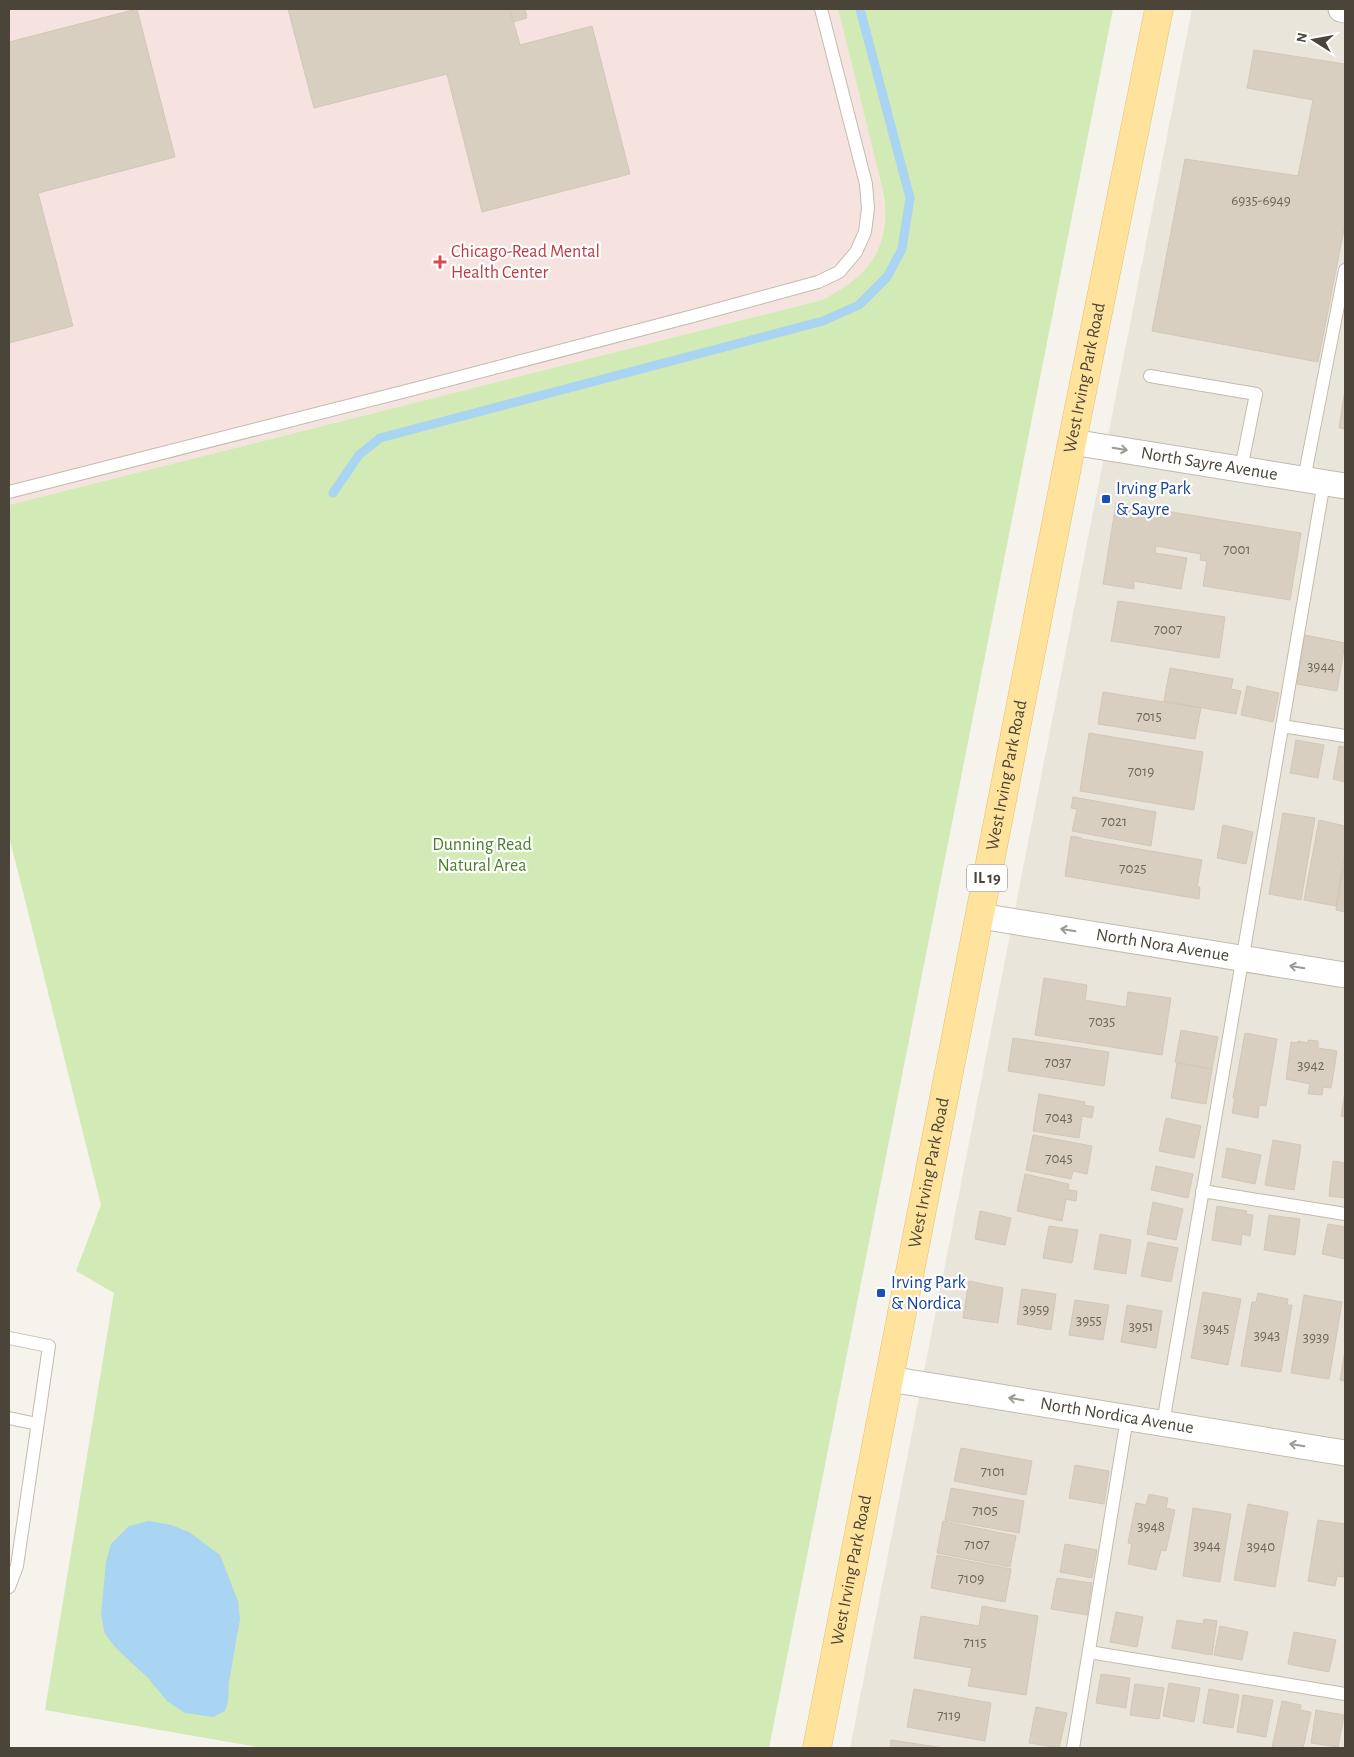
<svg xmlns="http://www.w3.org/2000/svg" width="1354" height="1757" viewBox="0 0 1354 1757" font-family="'Alegreya Sans',sans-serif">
<rect width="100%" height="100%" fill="#f6f3ec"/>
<!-- residential -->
<path fill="#eae5da" d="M1192 9H1345V1748H850Z"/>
<!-- medical -->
<path fill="#f6e3e0" d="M9 9H838L881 183 885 210 883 234 877 254 866 270 846 288 822 300 9 505Z"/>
<!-- green -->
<path fill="#d2eab5" d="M838 9H1113L769 1748H263L45 1710 114 1293 76 1271 101 1205 9 836V505L822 300C861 280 886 258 885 210 885 202 883 192 881 183Z"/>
<!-- water -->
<path fill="#a9d4f2" d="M149 1521 171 1525 189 1532 220 1555 238 1601 240 1619 229 1682 228 1701 225 1711 213 1717 185 1713 167 1701 148 1678 116 1648 105 1634 101 1615 106 1562 111 1544 129 1526Z"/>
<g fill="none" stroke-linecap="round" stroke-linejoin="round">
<!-- stream -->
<path stroke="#a9d4f2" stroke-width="9" d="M333 493 359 455 380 438 823 321 859 305 887 277 902 249 910 198 860 9"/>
</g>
<!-- building -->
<g fill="#d8cfc1" stroke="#d3c7b4">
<path d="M137 9 175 157 38 193 73 326 9 343V42Z"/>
<path d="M288 9H510L520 45 592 26 630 174 482 212 447 74 314 108Z"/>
<path d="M510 9H525L527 18 513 22Z"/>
<path d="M1254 50 1345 64V224L1318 362 1152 331 1185 159 1298 176 1313 100 1247 88Z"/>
<path d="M1345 389V429L1339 428Z"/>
<path d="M1116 503 1301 533 1290 600 1203 586 1207 561 1200 560 1201 554 1156 546 1155 553 1187 558 1181 589 1134 581V589L1103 584Z"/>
<path d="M1118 601 1225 617 1219 658 1111 641Z"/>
<path d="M1305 635 1345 643 1337 691 1297 684Z"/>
<path d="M1170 668 1233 679 1231 689 1241 691 1236 714 1164 701Z"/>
<path d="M1247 686 1279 693 1273 722 1241 715Z"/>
<path d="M1103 692 1201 708 1195 739 1098 724Z"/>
<path d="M1089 733 1203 752 1194 810 1080 791Z"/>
<path d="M1296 740 1324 745 1318 778 1290 773Z"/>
<path d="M1339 746 1345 747V782L1333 779Z"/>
<path d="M1073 797 1156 812 1151 846 1072 831 1077 809 1071 808Z"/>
<path d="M1283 813 1315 818 1301 900 1269 894Z"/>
<path d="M1319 820 1345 826V854L1336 906 1304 900Z"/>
<path d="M1223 825 1253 832 1246 864 1217 858Z"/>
<path d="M1071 836 1082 838V839L1202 860 1197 887H1200L1199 899 1065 876Z"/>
<path d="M1345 861V912L1336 910Z"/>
<path d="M1044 978 1087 985 1085 1000 1126 1007 1128 992 1171 998 1162 1055 1035 1035Z"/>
<path d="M1181 1030 1218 1037 1212 1069 1175 1062Z"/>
<path d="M1245 1033 1277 1039 1266 1106 1259 1105 1258 1118 1232 1113 1235 1098H1233Z"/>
<path d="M1013 1038 1109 1052 1104 1086 1008 1071Z"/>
<path d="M1308 1040 1318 1041V1048L1337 1051 1331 1088 1323 1087 1322 1095 1308 1094 1310 1084 1286 1079 1291 1042 1297 1043 1298 1041 1308 1043Z"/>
<path d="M1177 1063 1212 1069 1206 1104 1171 1098Z"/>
<path d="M1345 1091V1117L1341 1116Z"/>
<path d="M1039 1094 1085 1102 1084 1105 1094 1107 1092 1118 1082 1116 1079 1138 1033 1131Z"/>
<path d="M1166 1118 1201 1126 1194 1158 1159 1151Z"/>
<path d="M1033 1135 1092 1146 1087 1174 1073 1171 1071 1179 1026 1170Z"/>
<path d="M1273 1140 1301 1145 1294 1190 1265 1185Z"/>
<path d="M1227 1148 1261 1155 1255 1184 1222 1177Z"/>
<path d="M1333 1161 1345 1163V1198L1329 1196Z"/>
<path d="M1156 1166 1193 1174 1188 1198 1151 1190Z"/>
<path d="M1025 1174 1069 1184 1068 1190 1077 1191 1076 1201 1066 1199 1062 1221 1017 1211Z"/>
<path d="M1153 1202 1183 1209 1176 1240 1147 1234Z"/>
<path d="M1217 1206 1247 1211 1246 1214 1253 1215 1250 1236 1242 1234 1241 1245 1212 1240Z"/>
<path d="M980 1211 1011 1218 1005 1245 975 1239Z"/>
<path d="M1269 1215 1300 1219 1295 1255 1264 1250Z"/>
<path d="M1328 1224 1345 1227V1259L1322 1254Z"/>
<path d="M1049 1226 1078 1230 1072 1263 1043 1258Z"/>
<path d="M1100 1234 1131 1240 1126 1274 1094 1269Z"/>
<path d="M1148 1242 1178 1248 1171 1282 1141 1276Z"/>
<path d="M969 1281 1003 1288 998 1323 963 1318Z"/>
<path d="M1022 1289 1056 1294 1051 1330 1017 1324Z"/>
<path d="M1203 1292 1241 1299 1228 1365 1191 1358Z"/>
<path d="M1258 1293 1288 1299 1287 1305H1292L1281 1372 1241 1366 1252 1302H1256Z"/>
<path d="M1304 1295 1342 1302 1329 1379 1291 1373Z"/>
<path d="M1075 1300 1109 1305 1103 1340 1069 1335Z"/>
<path d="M1127 1305 1162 1311 1156 1348 1121 1342Z"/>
<path d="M1345 1351V1381L1340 1380Z"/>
<path d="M961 1448 1032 1461 1026 1495 954 1481Z"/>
<path d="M1075 1465 1109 1471 1104 1504 1069 1498Z"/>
<path d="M951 1488 1024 1501 1019 1533 945 1520Z"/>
<path d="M1149 1494 1168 1498 1166 1508 1175 1510 1166 1551 1161 1550 1156 1570 1128 1564 1132 1544 1128 1543 1136 1503 1146 1505Z"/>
<path d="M1248 1504 1288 1512 1275 1587 1234 1580Z"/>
<path d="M1193 1508 1231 1514 1220 1582 1183 1576Z"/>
<path d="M1318 1520 1345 1524 1344 1577 1337 1576 1335 1586 1308 1581Z"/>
<path d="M943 1521 1016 1536 1010 1567 937 1553Z"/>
<path d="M1065 1544 1097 1550 1092 1578 1060 1572Z"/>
<path d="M937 1555 1011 1569 1005 1602 931 1588Z"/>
<path d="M1057 1578 1092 1583 1087 1615 1051 1609Z"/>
<path d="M982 1606 1038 1616 1026 1695 968 1686 972 1668 914 1658 921 1616 979 1626Z"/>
<path d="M1116 1612 1143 1617 1137 1647 1110 1642Z"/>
<path d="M1204 1619 1217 1621 1212 1655 1172 1648 1177 1620 1203 1624Z"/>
<path d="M1220 1626 1248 1632 1242 1660 1214 1655Z"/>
<path d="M1294 1632 1336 1640 1329 1672 1288 1664Z"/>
<path d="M1101 1674 1130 1678 1126 1708 1096 1703Z"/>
<path d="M1169 1683 1200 1688 1194 1722 1163 1716Z"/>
<path d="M1135 1684 1164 1688 1159 1719 1130 1715Z"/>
<path d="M914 1689 991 1703 985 1741 907 1727Z"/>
<path d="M1209 1689 1239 1695 1233 1728 1203 1723Z"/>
<path d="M1243 1695 1273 1700 1266 1737 1237 1732Z"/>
<path d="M1282 1701 1301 1705 1300 1710 1311 1712 1303 1748H1272Z"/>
<path d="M1036 1707 1067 1713 1059 1748 1029 1743Z"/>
<path d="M1316 1710 1344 1715 1338 1747 1311 1743Z"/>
<path d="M891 1740 944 1748H890Z"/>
</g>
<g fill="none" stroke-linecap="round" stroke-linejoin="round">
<defs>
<g id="service">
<path d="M1150 376 1256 394 1241 469"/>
<path d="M1304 479 1345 270"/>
<path d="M9 492 414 389 693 316 818 282 839 272 856 252 865 232 868 208 866 184 821 9"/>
<path d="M1282 726 1345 736"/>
<path d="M1202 1191 1345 1214"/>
<path d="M9 1338 49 1346 17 1566 9 1587"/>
<path d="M9 1418 37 1424"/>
<path d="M1163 1423 1324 482"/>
<path d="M1089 1652 1345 1694"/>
<path d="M1073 1748 1127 1418"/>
</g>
<g id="minor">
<path d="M1341 9 1345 10"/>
<path id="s1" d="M1072 442 1345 486"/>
<path id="s2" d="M980 916 1345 975"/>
<path id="s3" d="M889 1379 1345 1453"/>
</g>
<g id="primary">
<path id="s4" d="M817 1748 1072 442 1159 9"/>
</g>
</defs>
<!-- service casing -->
<use href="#service" stroke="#c2bbae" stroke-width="14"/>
<!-- minor casing -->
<use href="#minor" stroke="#c2bbae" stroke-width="27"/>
<!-- primary casing -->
<use href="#primary" stroke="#e6c16a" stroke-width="29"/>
<!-- service -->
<use href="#service" stroke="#fff" stroke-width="12"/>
<!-- minor -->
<use href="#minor" stroke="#fff" stroke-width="25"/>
<!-- primary -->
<use href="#primary" stroke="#ffe39c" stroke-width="28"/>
</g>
<!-- one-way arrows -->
<defs><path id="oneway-shaft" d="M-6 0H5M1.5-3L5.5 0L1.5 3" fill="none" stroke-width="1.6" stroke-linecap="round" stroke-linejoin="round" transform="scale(1.25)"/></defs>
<g stroke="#9c9892">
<use href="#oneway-shaft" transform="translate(1120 449) rotate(9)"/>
<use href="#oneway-shaft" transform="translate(1068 930) rotate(-171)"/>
<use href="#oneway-shaft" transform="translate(1297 967) rotate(-171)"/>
<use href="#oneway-shaft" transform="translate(1016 1399) rotate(-171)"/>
<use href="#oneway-shaft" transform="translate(1297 1445) rotate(-171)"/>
</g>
<!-- markers -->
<path fill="#e0444e" stroke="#fff" stroke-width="2" d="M437.5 254.5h5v5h5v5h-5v5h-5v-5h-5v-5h5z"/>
<g fill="#1a4fb4" stroke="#fff" stroke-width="2">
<rect x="1101" y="494" width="10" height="10" rx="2.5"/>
<rect x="876" y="1288" width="10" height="10" rx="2.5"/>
</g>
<g text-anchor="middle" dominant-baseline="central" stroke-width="4.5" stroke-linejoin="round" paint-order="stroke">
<!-- number labels -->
<g font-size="15" fill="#6e675b">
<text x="1261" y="200">6935-6949</text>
<text x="1237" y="549">7001</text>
<text x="1168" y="629">7007</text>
<text x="1321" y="666">3944</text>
<text x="1149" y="716">7015</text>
<text x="1141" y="771">7019</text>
<text x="1114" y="821">7021</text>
<text x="1133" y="868">7025</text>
<text x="1102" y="1021">7035</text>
<text x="1058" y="1062">7037</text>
<text x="1311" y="1065">3942</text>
<text x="1059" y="1117">7043</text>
<text x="1059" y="1158">7045</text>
<text x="1036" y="1309">3959</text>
<text x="1089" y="1320">3955</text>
<text x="1141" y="1326">3951</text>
<text x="1216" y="1328">3945</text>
<text x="1267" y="1335">3943</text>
<text x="1316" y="1337">3939</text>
<text x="993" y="1471">7101</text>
<text x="985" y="1510">7105</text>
<text x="1151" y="1526">3948</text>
<text x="977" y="1544">7107</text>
<text x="1207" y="1545">3944</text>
<text x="1261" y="1546">3940</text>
<text x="971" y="1578">7109</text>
<text x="975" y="1642">7115</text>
<text x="949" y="1715">7119</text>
</g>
<!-- shield labels -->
<rect fill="#fff" stroke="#817c74" stroke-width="1" x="967" y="864.5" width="40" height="27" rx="4"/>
<g font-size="16" font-weight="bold" fill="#4b4439">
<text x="987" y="878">IL 19</text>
</g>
<!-- health labels -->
<g font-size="18" fill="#be3a42" stroke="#fff" text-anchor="start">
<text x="451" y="252">Chicago-Read Mental<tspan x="451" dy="21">Health Center</tspan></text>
</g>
<!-- street labels -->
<g font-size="18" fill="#4b4439" stroke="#fff">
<text stroke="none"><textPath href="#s4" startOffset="1396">West Irving Park Road</textPath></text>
<text stroke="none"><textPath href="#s1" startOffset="139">North Sayre Avenue</textPath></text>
<text stroke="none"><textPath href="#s4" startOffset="991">West Irving Park Road</textPath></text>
<text stroke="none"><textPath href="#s2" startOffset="185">North Nora Avenue</textPath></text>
<text stroke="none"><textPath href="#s4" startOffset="586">West Irving Park Road</textPath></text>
<text stroke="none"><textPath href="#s3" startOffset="231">North Nordica Avenue</textPath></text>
<text stroke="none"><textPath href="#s4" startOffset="181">West Irving Park Road</textPath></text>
</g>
<!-- transit labels -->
<g font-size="18" fill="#164399" stroke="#fff" text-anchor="start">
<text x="1116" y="489">Irving Park<tspan x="1116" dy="21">&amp; Sayre</tspan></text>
<text x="891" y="1283">Irving Park<tspan x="891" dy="21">&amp; Nordica</tspan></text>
</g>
<!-- park labels -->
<g font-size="18" fill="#4a7f2a" stroke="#fff">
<text x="482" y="845">Dunning Read<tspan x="482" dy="21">Natural Area</tspan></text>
</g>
</g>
<!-- border -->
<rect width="1354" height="1757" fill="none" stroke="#4b4439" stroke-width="20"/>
<!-- north arrow -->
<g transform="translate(1314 40) rotate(281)" stroke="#ffffff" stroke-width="4" paint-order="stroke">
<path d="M0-4L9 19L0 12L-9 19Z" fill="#4b4439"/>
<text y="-8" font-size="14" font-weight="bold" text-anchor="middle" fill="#4b4439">N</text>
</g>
</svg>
